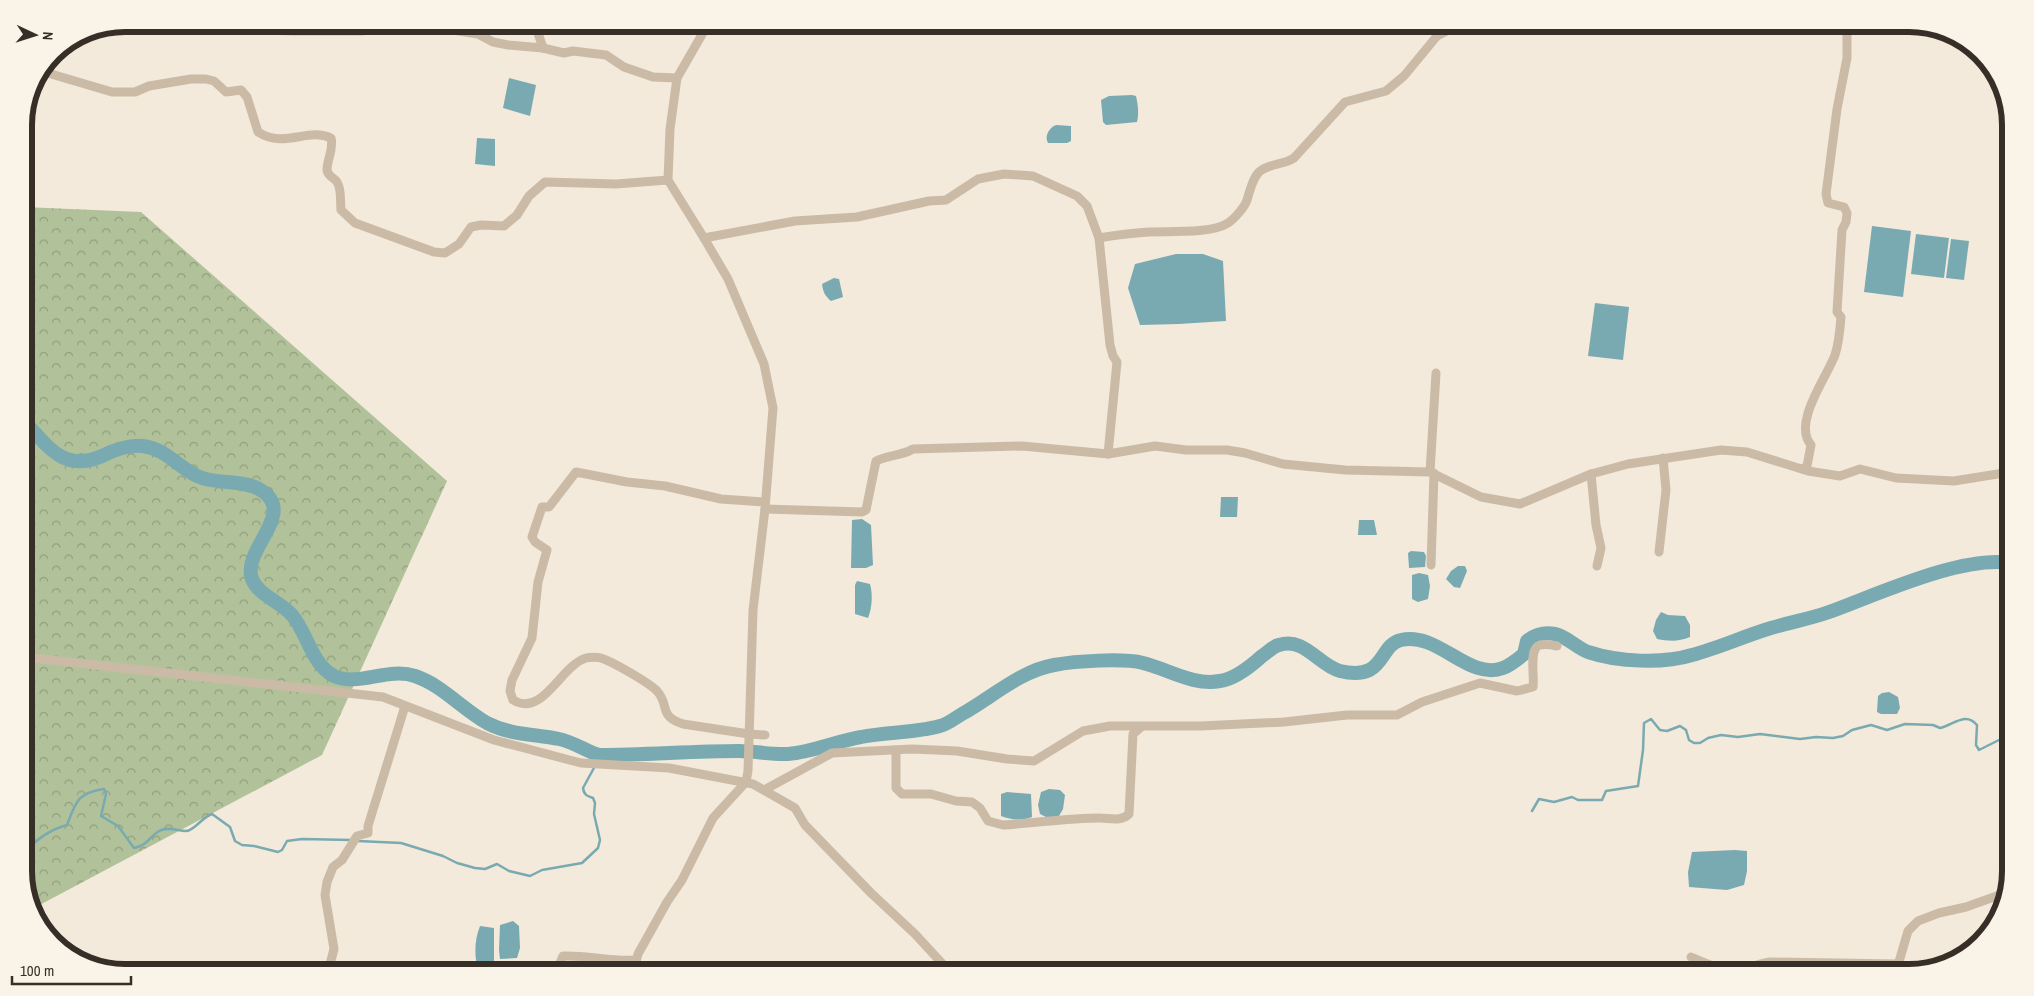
<svg xmlns="http://www.w3.org/2000/svg" width="2034" height="996" viewBox="0 0 2034 996" font-family="'Archivo Narrow',sans-serif">
<defs>
<pattern id="forest-crowns" width="20" height="18" patternUnits="userSpaceOnUse" patternTransform="scale(1.25)"><rect width="20" height="18" fill="#b1c29a"/><path d="M2 6a3 3 0 1 1 6 0M12 15a3 3 0 1 1 6 0" fill="none" stroke="#919e7e"/></pattern>
</defs>
<rect width="100%" height="100%" fill="#f3eadb"/>
<!-- forest -->
<path fill="url(#forest-crowns)" d="M24 207 141 212 447 481 322 755 34 908 24 877Z"/>
<!-- water -->
<g fill="#79aab1">
<path d="M509 78 536 85 530 116 503 108Z"/>
<path d="M1132 95 1136 96C1138 105 1139 113 1137 122L1106 125 1103 122 1101 100 1109 96Z"/>
<path d="M1056 125 1071 126V141L1067 143H1048C1044 136 1049 128 1056 125Z"/>
<path d="M477 138 495 139V166L475 164Z"/>
<path d="M1872 226 1911 231 1903 297 1864 292Z"/>
<path d="M1916 234 1949 238 1944 278 1911 274Z"/>
<path d="M1951 239 1969 241 1964 280 1946 278Z"/>
<path d="M1176 254H1203L1223 261 1226 321 1179 324 1140 325 1128 288 1135 264Z"/>
<path d="M834 278 839 279 843 297 831 301C825 296 823 292 822 284Z"/>
<path d="M1595 303 1629 307 1623 360 1588 356Z"/>
<path d="M1221 497H1238L1237 517H1220Z"/>
<path d="M862 519 871 525 873 565 866 568H851L852 520Z"/>
<path d="M1359 520H1374L1377 535H1358Z"/>
<path d="M1411 551 1424 552 1426 556 1425 567 1409 568 1408 553Z"/>
<path d="M1458 566H1465L1467 571 1460 588 1454 587 1446 579 1451 571Z"/>
<path d="M1419 573 1428 575 1430 586 1428 599 1418 602 1412 599V575Z"/>
<path d="M857 581 870 584C873 595 872 608 868 618L855 614V585Z"/>
<path d="M1661 612 1668 615 1685 616 1690 625V637C1678 642 1669 641 1657 639L1653 631 1656 620Z"/>
<path d="M1889 692 1898 697 1900 708 1897 714H1881L1877 712 1878 696 1882 693Z"/>
<path d="M1049 789 1060 790 1065 795 1063 809 1059 816 1048 818 1040 814 1038 805 1041 792Z"/>
<path d="M1007 792 1031 794 1032 817C1022 821 1011 820 1001 816V794Z"/>
<path d="M1735 850 1747 851V871L1744 885 1727 890 1689 887 1688 872 1692 852Z"/>
<path d="M513 921 519 926 520 948 517 958 500 959 499 950 500 925Z"/>
<path d="M480 926 494 928V963L550 964 552 972H479C474 958 474 941 480 926Z"/>
</g>
<g fill="none" stroke-linecap="round" stroke-linejoin="round">
<!-- stream -->
<g stroke="#79aab1" stroke-width="2.5">
<path d="M597 761 599 755"/>
<path d="M1532 811 1539 799 1554 802 1572 797 1578 800H1602L1606 791 1638 786 1643 750 1644 723 1651 719 1660 730 1667 731 1680 726 1686 730 1689 740 1694 743H1700L1708 738 1721 735 1738 737 1760 734 1800 739 1816 737 1833 738 1843 736 1852 730 1871 725 1887 730 1905 724 1933 725 1940 728C1953 725 1966 711 1977 725L1976 745 1979 750 2005 737 2010 738"/>
<path d="M358 841 401 843 443 856 457 863 475 868 485 869 497 864 509 871 530 876 542 870 582 863 598 848 600 840 594 814 595 803 593 798C587 796 584 795 583 788L595 766"/>
<path d="M24 853C37 839 49 830 67 825 76 802 77 793 104 789L106 794 101 816 118 826 134 848C148 845 149 837 159 831 168 826 178 831 186 831 194 831 201 818 212 814L230 827 235 841 242 845 254 846 278 852 282 850 287 841 302 839 351 840"/>
</g>
<!-- river -->
<path stroke="#79aab1" stroke-width="14" d="M24 421C47 445 63 473 102 456 114 450 130 445 143 446 166 449 178 467 197 476 216 485 240 479 259 489 300 512 241 549 252 579 258 595 281 602 292 615 308 634 311 664 334 676 357 687 388 667 415 676 442 685 462 709 487 723 510 735 534 734 559 739 574 742 585 751 599 755 646 755 692 751 739 751 755 751 772 755 788 754 813 752 837 741 861 737 887 732 915 733 940 726 948 724 955 718 962 714 991 698 1020 671 1054 665 1075 661 1123 658 1143 663 1168 669 1193 686 1220 681 1235 679 1251 666 1262 656 1267 653 1273 646 1279 645 1305 637 1318 665 1340 671 1386 682 1378 645 1401 640 1438 631 1468 681 1503 668 1511 665 1518 659 1524 654L1527 641C1536 634 1544 632 1555 634 1566 636 1577 648 1588 652 1618 662 1663 664 1692 655 1719 648 1744 636 1771 628 1790 622 1810 619 1829 612 1876 595 1962 555 2010 563"/>
<!-- minor -->
<g stroke="#cbbba6" stroke-width="9">
<path d="M252 24 266 30 294 31H361L420 25 478 34 493 42 508 45 543 48"/>
<path d="M535 24 543 48 564 53 573 51 606 55 624 67 653 77 677 78"/>
<path d="M41 71 112 92H135L149 86 191 79H206L214 81 226 92 241 90 247 97 258 132C284 149 308 127 331 138 334 149 327 159 327 170 328 177 334 177 337 182 342 189 340 202 341 210L355 223 434 252 445 253 459 244 471 227 481 225 504 226 517 215 529 196 545 182 616 184 668 180"/>
<path d="M704 238 795 221 857 217 929 201 946 200 978 179 1004 174 1033 176 1077 196 1087 206 1099 238C1116 235 1132 233 1149 232 1169 231 1211 234 1228 223 1234 219 1245 207 1247 200 1250 191 1252 179 1259 172 1269 163 1284 165 1294 158L1345 102 1386 91 1404 76 1437 36 1460 24"/>
<path d="M1099 238 1110 345 1113 356 1117 362 1108 454 1155 446 1186 450H1227L1245 453 1283 464 1345 470 1430 472 1481 497 1520 504 1591 474 1628 464 1721 450 1747 452 1808 471 1840 476 1860 469 1896 478 1954 481 2010 472"/>
<path d="M1802 469 1807 466 1811 445C1792 423 1827 377 1835 355 1839 343 1840 330 1841 317L1837 312 1842 230 1846 222 1847 213 1844 207 1828 203 1826 194 1837 109 1847 58V24"/>
<path d="M1430 472 1436 373"/>
<path d="M1591 474 1596 525 1601 548 1597 566"/>
<path d="M765 509 862 512 866 510 876 461C889 455 901 456 913 449L1022 446 1108 454"/>
<path d="M1659 552 1666 490 1663 458"/>
<path d="M1431 565 1434 473"/>
<path d="M24 657 383 697 494 740 581 763 669 768 753 784 795 808 805 825 871 893 915 934 950 972"/>
<path d="M765 735 749 734 683 724C658 716 670 705 657 691 648 682 613 662 601 658 598 657 589 657 586 658 560 666 543 718 513 700L510 691 512 680 532 638 538 582 547 550 535 542 532 537 542 507H549L576 472 627 482 665 486 721 499 765 502"/>
<path d="M896 750V788L902 794H931L956 801 972 802 980 808 988 821 1003 825C1036 823 1068 818 1100 818 1110 818 1121 822 1129 814L1133 734 1141 727"/>
<path d="M764 790 832 753 912 749 957 751 1007 759 1034 761 1083 731 1110 726H1201L1284 722 1347 715H1397L1422 702 1480 683 1517 691 1533 687C1535 677 1528 648 1540 645 1545 644 1552 645 1557 646"/>
<path d="M1691 957C1707 964 1725 973 1743 969 1753 967 1761 963 1770 962L1898 964"/>
<path d="M328 972 334 949 325 895 327 882 333 867 342 860 357 836 368 833V826L405 706"/>
<path d="M560 972V963L563 956C588 955 612 962 636 960"/>
<path d="M633 972 638 954 667 902 682 880 713 818 746 782 748 771 753 610 765 509 773 408 764 364 728 279 704 238 668 180 670 129 677 78 708 24"/>
<path d="M1896 972 1908 931 1918 921 1939 913 1966 907 2005 893"/>
</g>
</g>
<!-- crop -->
<path d="M0 0H2034V996H0ZM125 32H1909A93 93 0 0 1 2002 125V871A93 93 0 0 1 1909 964H125A93 93 0 0 1 32 871V125A93 93 0 0 1 125 32Z" fill="#faf3e8" fill-rule="evenodd"/>
<path fill="none" stroke="#372e27" stroke-width="6" d="M125 32H1909A93 93 0 0 1 2002 125V871A93 93 0 0 1 1909 964H125A93 93 0 0 1 32 871V125A93 93 0 0 1 125 32Z"/>
<!-- north arrow -->
<g transform="translate(35 35) rotate(94)" stroke="#faf3e8" stroke-width="4" paint-order="stroke">
<path d="M0-4L9 19L0 12L-9 19Z" fill="#372e27"/>
<text y="-8" font-size="14" font-weight="bold" text-anchor="middle" fill="#372e27">N</text>
</g>
<!-- scale -->
<path d="M12 976v8h119v-8" fill="none" stroke="#372e27" stroke-width="2.5"/>
<text x="20" y="976" font-size="15" fill="#372e27" stroke="#faf3e8" stroke-width="4" paint-order="stroke">100 m</text>
</svg>
